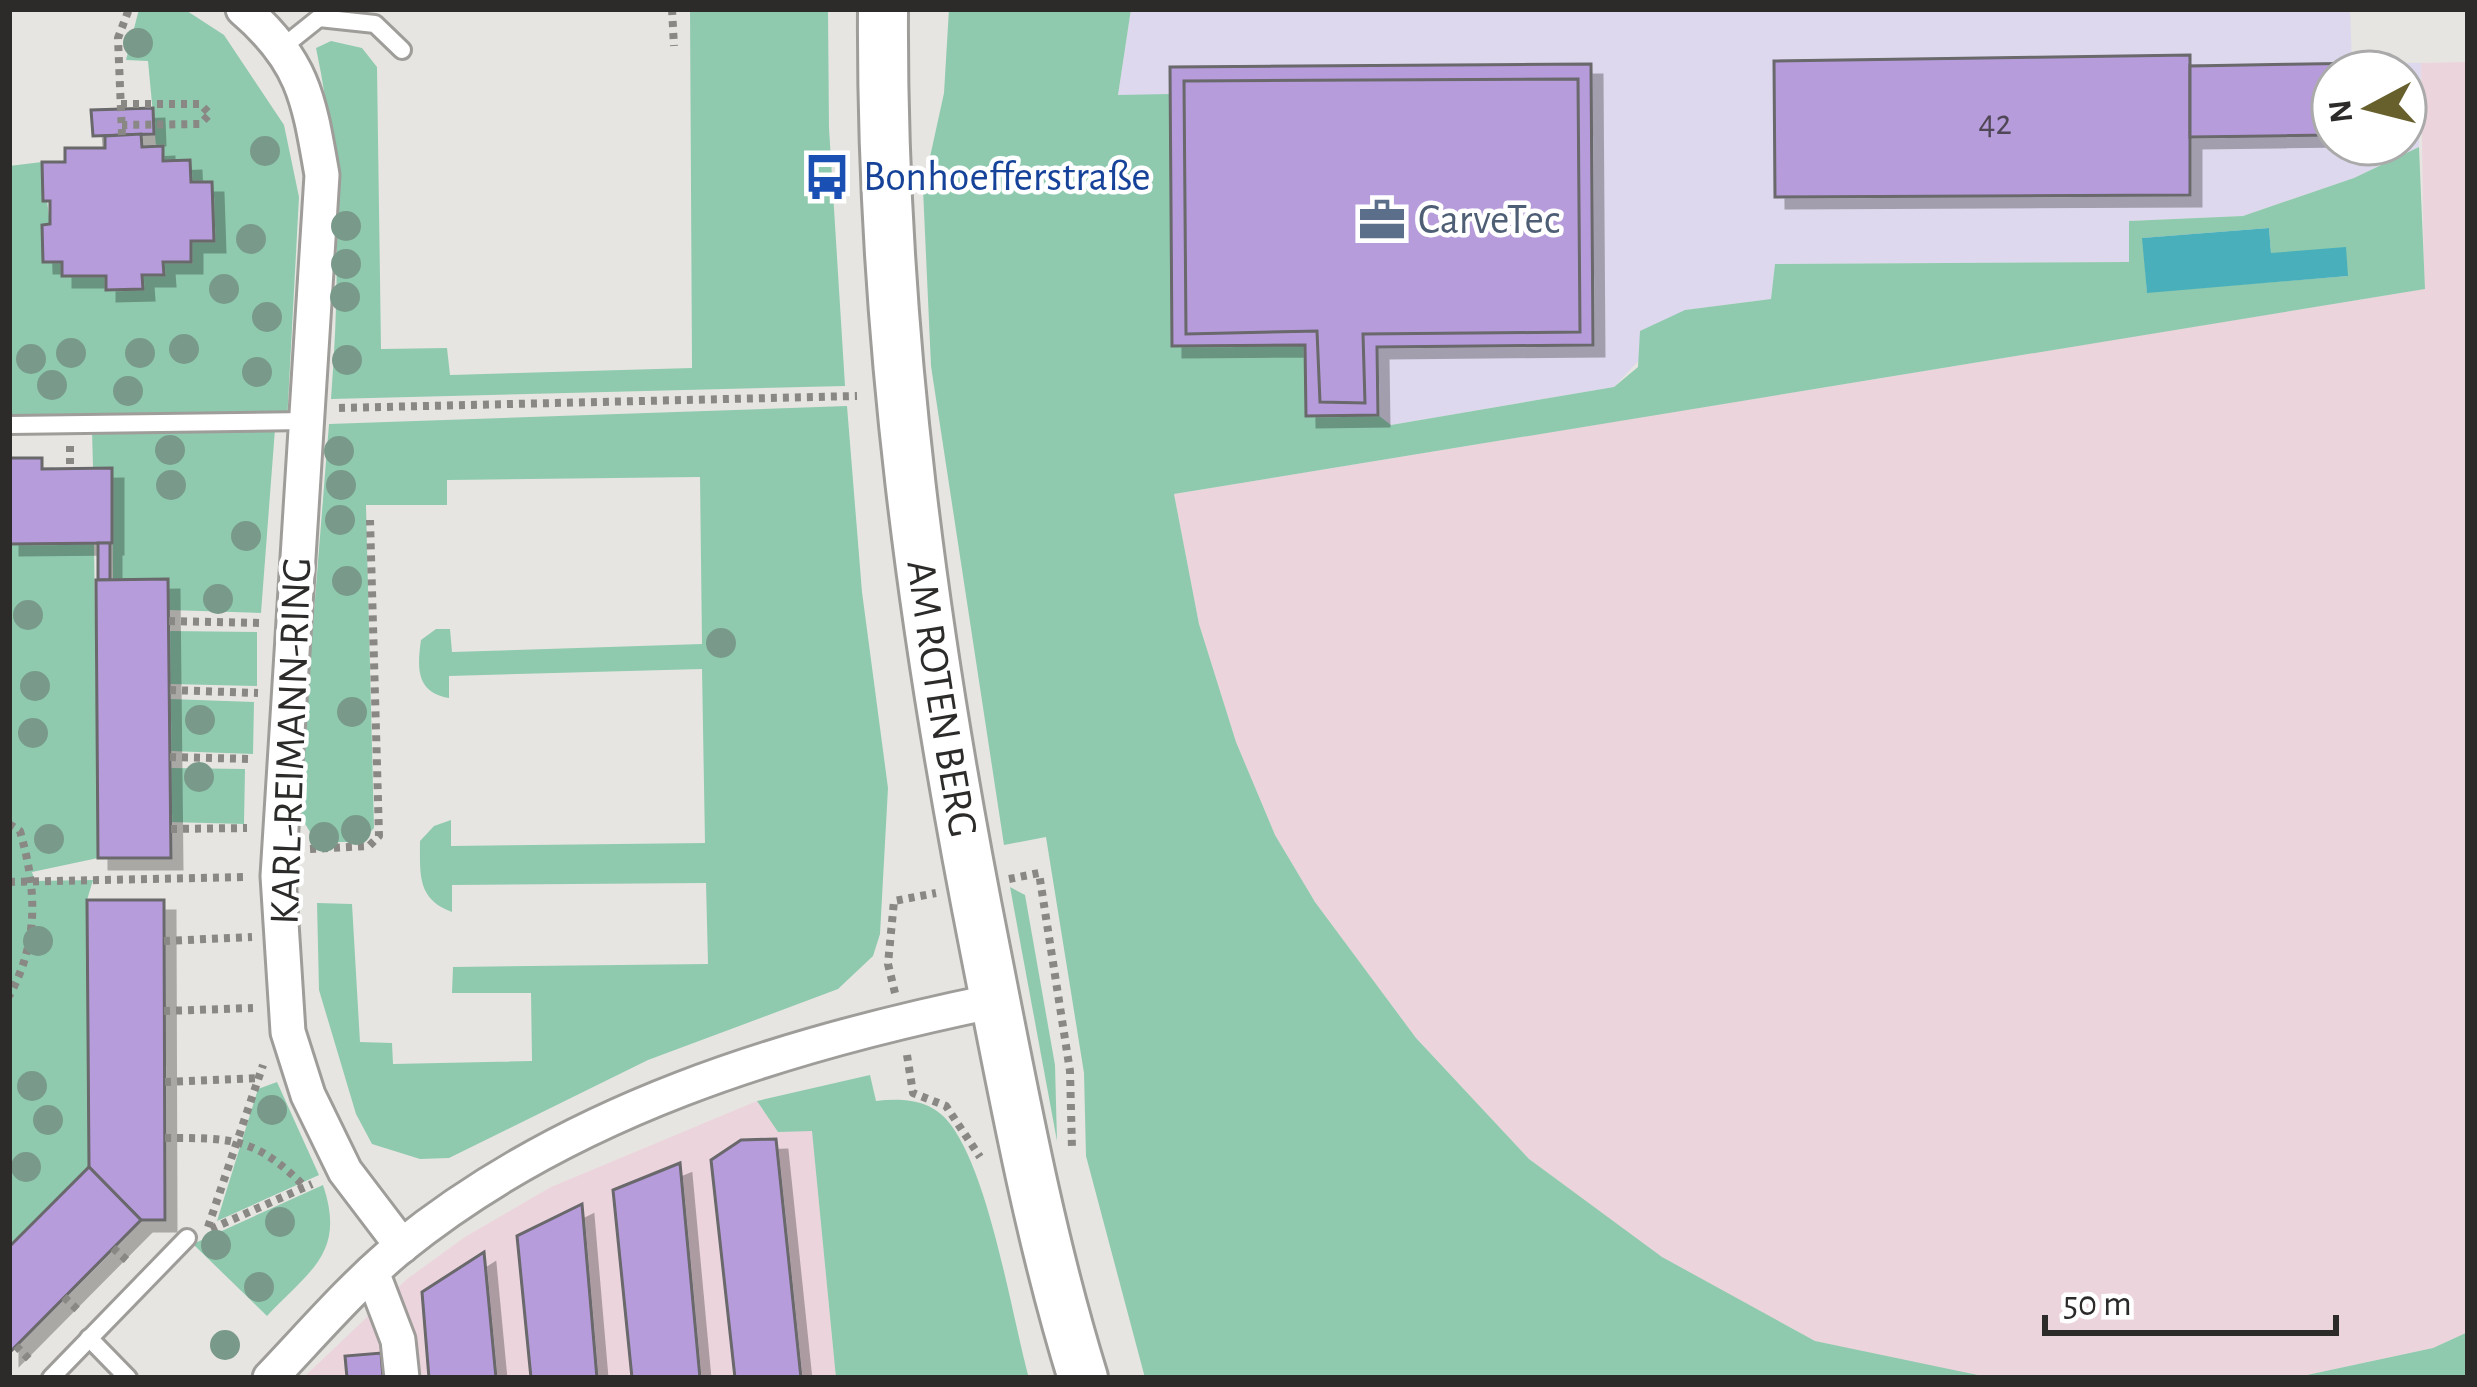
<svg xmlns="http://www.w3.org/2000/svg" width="2477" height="1387" viewBox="0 0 2477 1387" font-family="'Alegreya Sans',sans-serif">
<defs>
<filter id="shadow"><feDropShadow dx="11" dy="11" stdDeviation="0" flood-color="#0004"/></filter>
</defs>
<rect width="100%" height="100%" fill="#e7e5e1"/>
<!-- commercial -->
<path fill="#ddd8ed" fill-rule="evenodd" d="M1131 9H2350L2352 63H2421L2419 147 2354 178 2243 216 2130 221V262L1775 264 1771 299 1686 310 1614 387 1391 425 1306 416 1172 346 1170 95 1118 96ZM2333 72H2405V144H2333Z"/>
<!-- industrial -->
<g fill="#ecd4dd">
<path d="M2468 62V1332L2433 1348 2293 1378 1960 1375 1815 1341 1661 1257 1529 1159 1416 1038 1315 902 1275 835 1236 742 1199 624 1174 494 2424 289 2421 63Z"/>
<path d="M757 1101 778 1132 812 1130 836 1378H303L407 1279 465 1237 551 1187Z"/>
</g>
<!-- green -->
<g fill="#8fcaae" fill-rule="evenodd">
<path d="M139 9H184L224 35 284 125 299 197 287 422 9 425V166L42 162 50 224 42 225 43 261 62 262 63 276H106L107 289 143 288 142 275H163V262H191V241H213L191 182 163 161V146H156L148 61 126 60Z"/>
<path d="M690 9H828L829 128 845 386 331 399C340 280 341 165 316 48L331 41 362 48 377 67 381 349 447 348 450 375 692 368Z"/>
<path d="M949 9H1131L1118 95 1170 94 1172 345H1305L1306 416 1378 415 1391 425 1614 387 1638 367 1640 331 1685 310 1771 299 1775 264 2129 262V221L2243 216 2354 178 2419 147 2425 289 1174 494 1199 624 1236 742 1275 835 1315 902 1416 1038 1529 1159 1662 1257 1815 1341 1992 1378H1145L1086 1156 1084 1073 1046 837 1004 845 931 366 923 189 944 93ZM2269 228 2271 253 2348 276 2147 292 2143 238Z"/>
<path d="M847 406 862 592 888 788 880 934 873 956 838 989 648 1060 449 1158 420 1159 372 1144 356 1114 319 990 317 903 352 904 360 1042 392 1043 393 1064 532 1061 531 993H452L453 967 708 964 706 883 452 885V912C417 899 420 875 420 841L434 826 451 820V846L705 843 702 669 449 676V698C416 692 417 668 421 640L436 629H450L452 652 702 644 700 477 447 480V505H366L374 828 362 842H316L298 812 329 424Z"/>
<path d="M275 429 261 613 169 610 168 579 113 580 112 469 93 468 92 430Z"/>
<path d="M94 543 98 858 32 872 35 881 93 880 87 900 89 1167 9 1247V544Z"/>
<path d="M169 631 257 632V686L170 684Z"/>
<path d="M170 699 254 702 253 754 170 751Z"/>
<path d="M170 768 245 769 244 824 170 822Z"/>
<path d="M1010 887 1025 895 1055 1065 1057 1141Z"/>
<path d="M870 1075 876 1101C901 1098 928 1099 946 1119 988 1165 1011 1313 1029 1378H836L812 1131 778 1132 757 1101Z"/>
<path d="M277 1082 319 1175 217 1221 258 1089Z"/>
<path d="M323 1185C346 1253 310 1270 267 1316L193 1244Z"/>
<path d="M2468 1332V1378H2293L2433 1348Z"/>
</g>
<!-- water -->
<path fill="#49afbb" d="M2269 228 2271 253 2346 247 2348 276 2147 293 2142 238Z"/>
<!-- building -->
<g fill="#b79cdc" stroke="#69676b" stroke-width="3" filter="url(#shadow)">
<path d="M2190 55V195L1775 197 1774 61Z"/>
<path d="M2370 63V72H2333V135L2190 137V66Z"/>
<path d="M1591 64 1593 345 1377 347 1378 415 1306 416 1305 345 1172 346 1170 67Z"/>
<path d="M1578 79 1580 332 1363 334 1365 403 1320 402 1317 331 1186 334 1184 81Z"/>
<path d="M153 108 154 134 93 136 91 110Z"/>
<path d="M141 134 142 147 163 146V161L190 160 191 182H212L214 241H191V262H163L164 275H142L143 289 106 290V276H62V262H43L42 225 50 224V201H43L42 162H65V148H105V136Z"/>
<path d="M9 458H42V469L112 468V543L9 544Z"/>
<rect x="98" y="543" width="12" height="37"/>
<path d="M168 579 171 858H98L96 580Z"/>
<path d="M87 900H164L165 1220H141L89 1167Z"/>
<path d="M776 1139 801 1378H735L711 1160 741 1140Z"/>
<path d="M680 1163 700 1378H632L613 1190Z"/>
<path d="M89 1167 141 1220 9 1353V1247Z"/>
<path d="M582 1204 597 1378H531L517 1236Z"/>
<path d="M484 1252 496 1378H429L422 1292Z"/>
<path d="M381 1353 383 1378H347L345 1356Z"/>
</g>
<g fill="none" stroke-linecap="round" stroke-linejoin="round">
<defs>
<g id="lane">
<path d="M284 46 319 18 375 24 402 50"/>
<path d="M9 425 306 421"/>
<path d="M89 1338 128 1378"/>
<path d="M51 1378 187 1238"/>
</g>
<g id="street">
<path d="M243 9C304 61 309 100 322 175L278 876 288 1032 308 1095 345 1171 402 1246"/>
<path d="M372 1272 398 1340 402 1378"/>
<path d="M270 1378C312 1334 352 1287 399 1248 569 1110 785 1044 995 1001"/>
</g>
<g id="secondary">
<path id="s1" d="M883 9C881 328 924 641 986 954 1014 1096 1040 1239 1083 1378"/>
</g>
</defs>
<!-- lane casing -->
<use href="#lane" stroke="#9f9d9a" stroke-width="22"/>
<!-- street casing -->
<use href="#street" stroke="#9f9d9a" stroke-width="39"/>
<!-- secondary casing -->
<use href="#secondary" stroke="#9f9d9a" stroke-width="54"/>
<!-- path -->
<g stroke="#898885" stroke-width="8" stroke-dasharray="6 6" stroke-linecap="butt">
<path d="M672 9 674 46"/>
<path d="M121 104H200L210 114 200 124 122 125"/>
<path d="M122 135 118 38 129 9"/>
<path d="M339 408 857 396"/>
<path d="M70 446V468"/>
<path d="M169 621 264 623"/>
<path d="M170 690 258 693"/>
<path d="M170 757 253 759"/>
<path d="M9 824 20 831C37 890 39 942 9 996"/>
<path d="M171 829 247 828"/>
<path d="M310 849 369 846 379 836 370 520"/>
<path d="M1009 879 1039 873 1070 1071 1072 1149"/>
<path d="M9 882 247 877"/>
<path d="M164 941 252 937"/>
<path d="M895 993 888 964 894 901 936 893"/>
<path d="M164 1011 253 1008"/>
<path d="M907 1055 913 1093 946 1106 980 1157"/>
<path d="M165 1082 259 1078"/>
<path d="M165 1138C233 1138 255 1137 305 1187"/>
<path d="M208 1227 263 1065"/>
<path d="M211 1229 312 1184"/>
<path d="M113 1248 130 1263"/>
<path d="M64 1297 81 1313"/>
<path d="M16 1346 32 1362"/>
</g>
<!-- lane -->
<use href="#lane" stroke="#fff" stroke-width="16"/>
<!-- street -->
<use href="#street" stroke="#fff" stroke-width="33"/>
<!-- secondary -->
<use href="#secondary" stroke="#fff" stroke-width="48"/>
</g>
<!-- trees -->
<g fill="#799a8a">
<circle cx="138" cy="43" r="15"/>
<circle cx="265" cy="151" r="15"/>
<circle cx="346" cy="226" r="15"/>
<circle cx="251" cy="239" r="15"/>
<circle cx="346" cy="264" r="15"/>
<circle cx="224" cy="289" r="15"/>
<circle cx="345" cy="297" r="15"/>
<circle cx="267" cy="317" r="15"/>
<circle cx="184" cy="349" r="15"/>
<circle cx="71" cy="353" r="15"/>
<circle cx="140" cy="353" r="15"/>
<circle cx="31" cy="359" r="15"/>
<circle cx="347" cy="360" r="15"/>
<circle cx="257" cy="372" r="15"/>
<circle cx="52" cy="385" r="15"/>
<circle cx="128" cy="391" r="15"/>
<circle cx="170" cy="450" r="15"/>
<circle cx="339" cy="451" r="15"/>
<circle cx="171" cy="485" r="15"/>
<circle cx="341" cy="485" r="15"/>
<circle cx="340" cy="520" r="15"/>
<circle cx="246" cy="536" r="15"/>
<circle cx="347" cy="581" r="15"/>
<circle cx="218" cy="599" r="15"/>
<circle cx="28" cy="615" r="15"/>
<circle cx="721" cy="643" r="15"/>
<circle cx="35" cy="686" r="15"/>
<circle cx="352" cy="712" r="15"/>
<circle cx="200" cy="720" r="15"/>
<circle cx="33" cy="733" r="15"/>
<circle cx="199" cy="777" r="15"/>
<circle cx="356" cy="830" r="15"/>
<circle cx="324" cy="837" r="15"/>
<circle cx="49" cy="839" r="15"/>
<circle cx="38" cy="941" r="15"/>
<circle cx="32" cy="1086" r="15"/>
<circle cx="272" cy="1110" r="15"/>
<circle cx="48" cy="1120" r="15"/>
<circle cx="26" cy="1167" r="15"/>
<circle cx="280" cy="1222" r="15"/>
<circle cx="216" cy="1245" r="15"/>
<circle cx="259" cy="1287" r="15"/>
<circle cx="225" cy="1345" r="15"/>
</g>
<!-- icons -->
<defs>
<symbol id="bus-bare" viewBox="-9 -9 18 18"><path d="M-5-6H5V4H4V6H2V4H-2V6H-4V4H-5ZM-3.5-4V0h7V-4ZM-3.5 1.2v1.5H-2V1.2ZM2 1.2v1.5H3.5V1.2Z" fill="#1a4fb4" stroke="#fff" stroke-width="2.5" paint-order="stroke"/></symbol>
<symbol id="office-bare" viewBox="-9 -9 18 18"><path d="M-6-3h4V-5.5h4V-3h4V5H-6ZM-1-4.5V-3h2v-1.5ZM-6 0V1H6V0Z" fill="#5c6f8a" stroke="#fff" stroke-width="2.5" paint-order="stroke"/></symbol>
</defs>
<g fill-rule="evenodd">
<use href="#bus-bare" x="794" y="144" width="66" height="66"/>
<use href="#office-bare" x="1349" y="187" width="66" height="66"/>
</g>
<g text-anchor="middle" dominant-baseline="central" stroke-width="9" stroke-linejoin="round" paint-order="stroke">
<!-- number labels -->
<g font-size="36" fill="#4f4756">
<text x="1995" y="123">42</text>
</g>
<!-- transit labels -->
<g font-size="42" fill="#164399" stroke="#fff" text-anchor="start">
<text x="863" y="177">Bonhoefferstraße</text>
</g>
<!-- service labels -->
<g font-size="42" fill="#4e5e75" stroke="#fff" text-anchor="start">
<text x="1418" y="220">CarveTec</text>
</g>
<!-- street labels -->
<g font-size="42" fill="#2c2b2a" stroke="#fff">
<text stroke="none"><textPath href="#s1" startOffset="693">AM ROTEN BERG</textPath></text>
<text transform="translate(291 741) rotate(-88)">KARL-REIMANN-RING</text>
</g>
</g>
<!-- border -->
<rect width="2477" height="1387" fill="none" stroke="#2c2b2a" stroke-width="24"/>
<!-- north arrow -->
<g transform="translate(2369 108) rotate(263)"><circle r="57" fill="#ffffff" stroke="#abaaaa" stroke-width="3"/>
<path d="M0-9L21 45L0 30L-21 45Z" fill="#67602d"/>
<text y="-18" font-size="33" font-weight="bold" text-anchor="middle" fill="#2c2b2a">N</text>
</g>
<!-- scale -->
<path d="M2045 1315v18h291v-18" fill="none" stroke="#2c2b2a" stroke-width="6"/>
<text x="2063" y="1315" font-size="36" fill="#2c2b2a" stroke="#ffffff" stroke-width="9" paint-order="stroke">50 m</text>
</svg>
